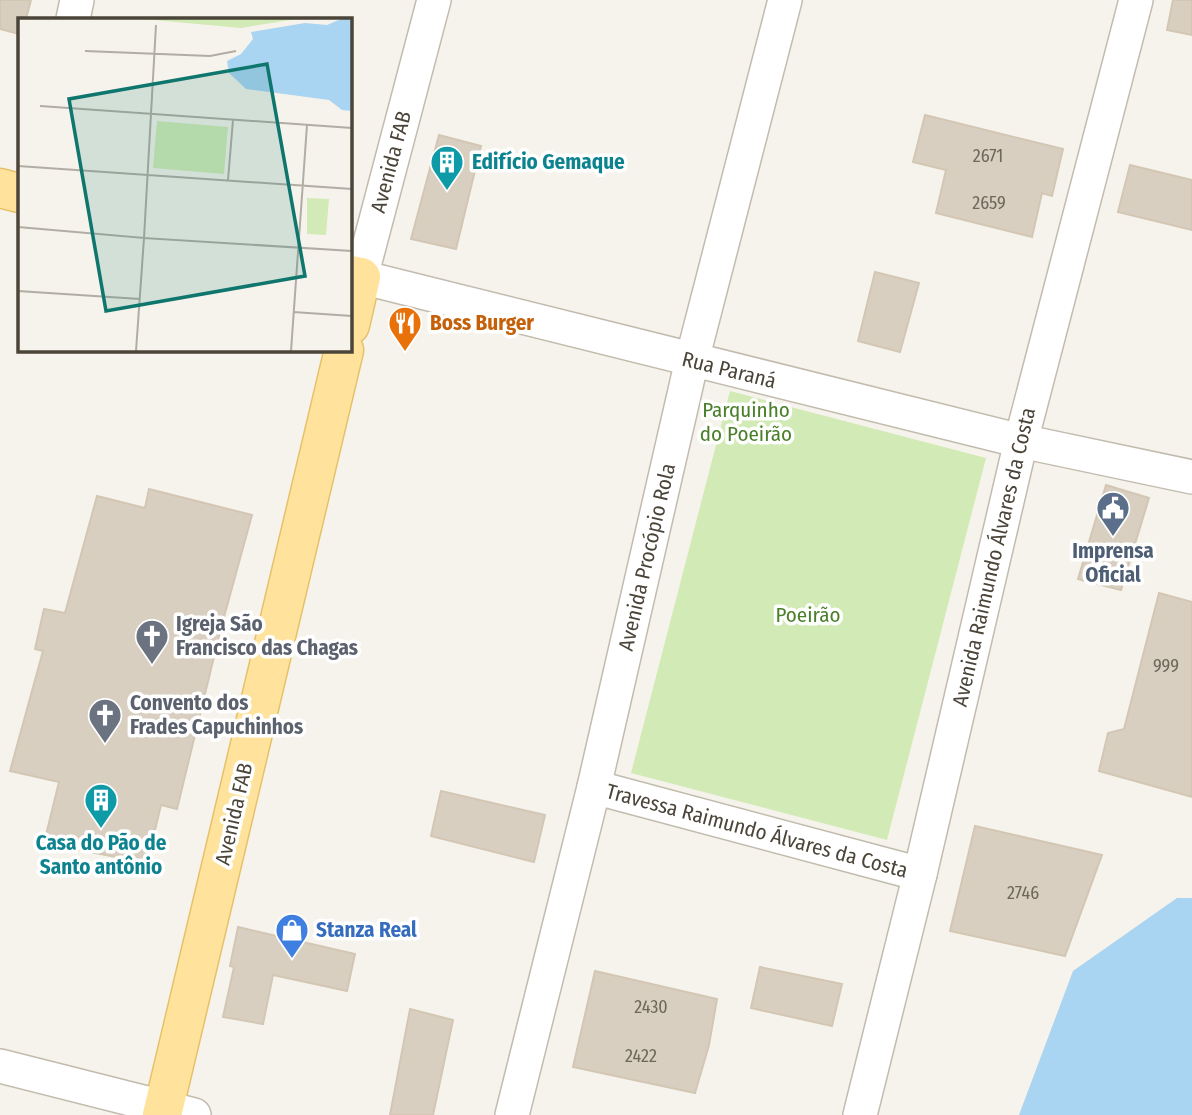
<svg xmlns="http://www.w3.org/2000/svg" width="1192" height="1115" viewBox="0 0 1192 1115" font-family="'Fira Sans Condensed',sans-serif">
<rect width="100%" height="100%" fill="#f6f3ec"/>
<!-- green -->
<path fill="#d2eab5" d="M730 391 986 458 887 840 631 773Z"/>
<!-- water -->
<path fill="#a9d4f2" d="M1177 898H1192V1115H1019L1073 971Z"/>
<!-- building -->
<g fill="#d8cfc1" stroke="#d3c7b4" stroke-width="2">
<path d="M0 0H31L26 19H19V34L0 29Z"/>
<path d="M1173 0H1192V35L1167 30Z"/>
<path d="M925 115 1063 149 1052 196 1042 193 1032 237 936 213 946 170 913 162Z"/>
<path d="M439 135 481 146 456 249 411 239Z"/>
<path d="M1130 165 1192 180V230L1118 212Z"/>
<path d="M875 272 919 283 900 352 858 341Z"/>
<path d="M1106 485 1149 498 1121 590 1078 579Z"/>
<path d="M149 489 252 515 221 628 177 809 161 805 147 863 44 843 59 782 10 771 43 651 35 649 44 609 65 613 97 496 145 508Z"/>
<path d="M1159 593 1192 602V797L1099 771 1108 733 1124 729Z"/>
<path d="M441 791 545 815 534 862 431 836Z"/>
<path d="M975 826 1102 855 1065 956 950 931Z"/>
<path d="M238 927 355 954 347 991 273 975 263 1024 223 1017 234 967 230 966Z"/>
<path d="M760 967 842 984 832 1026 751 1008Z"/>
<path d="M595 971 717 999 709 1045 695 1093 573 1067Z"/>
<path d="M410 1009 453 1020 433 1115H390Z"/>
</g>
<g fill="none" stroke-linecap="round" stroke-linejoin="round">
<defs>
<g id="minor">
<path d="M434 0 361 277 1021 441 1192 477"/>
<path d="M73 19 77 0"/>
<path d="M594 787 920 874"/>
<path d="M0 1066 194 1115"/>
<path d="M512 1115 594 787 692 360 785 0"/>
<path d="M860 1115 920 874 1021 441 1136 0"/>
</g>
<g id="major">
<path d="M0 188 19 193"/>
<path d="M350 275 361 277 350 325"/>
<path d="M162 1115 344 350"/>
</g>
</defs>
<!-- minor casing -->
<use href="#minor" stroke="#c2bbae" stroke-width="36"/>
<!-- major casing -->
<use href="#major" stroke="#e6c16a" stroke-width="41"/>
<!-- minor -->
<use href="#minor" stroke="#fff" stroke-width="33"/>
<!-- major -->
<use href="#major" stroke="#ffe39c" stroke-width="38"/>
</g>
<!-- icons -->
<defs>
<symbol id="building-pin" viewBox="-11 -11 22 30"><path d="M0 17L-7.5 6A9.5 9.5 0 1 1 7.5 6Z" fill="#0f9aa8" stroke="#fff"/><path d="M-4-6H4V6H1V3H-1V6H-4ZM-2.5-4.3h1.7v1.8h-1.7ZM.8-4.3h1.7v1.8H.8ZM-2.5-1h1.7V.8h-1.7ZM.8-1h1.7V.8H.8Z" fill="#fff"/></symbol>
<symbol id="restaurant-pin" viewBox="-11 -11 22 30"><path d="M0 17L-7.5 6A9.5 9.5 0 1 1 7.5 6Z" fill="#e8710a" stroke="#fff"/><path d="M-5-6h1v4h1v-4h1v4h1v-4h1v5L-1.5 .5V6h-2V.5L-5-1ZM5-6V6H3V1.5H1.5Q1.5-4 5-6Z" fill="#fff"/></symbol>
<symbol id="civic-pin" viewBox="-11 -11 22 30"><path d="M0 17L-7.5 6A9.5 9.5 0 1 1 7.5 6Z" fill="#5c6f8a" stroke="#fff"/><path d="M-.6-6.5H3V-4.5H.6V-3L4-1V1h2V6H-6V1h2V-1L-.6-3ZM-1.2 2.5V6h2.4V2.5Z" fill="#fff"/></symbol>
<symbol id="church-pin" viewBox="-11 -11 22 30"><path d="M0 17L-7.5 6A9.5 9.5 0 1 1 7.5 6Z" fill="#6b7280" stroke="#fff"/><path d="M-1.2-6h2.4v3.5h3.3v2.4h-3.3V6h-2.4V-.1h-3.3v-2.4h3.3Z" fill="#fff"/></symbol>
<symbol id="shop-pin" viewBox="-11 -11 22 30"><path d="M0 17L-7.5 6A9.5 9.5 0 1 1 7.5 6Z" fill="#3f7fe0" stroke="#fff"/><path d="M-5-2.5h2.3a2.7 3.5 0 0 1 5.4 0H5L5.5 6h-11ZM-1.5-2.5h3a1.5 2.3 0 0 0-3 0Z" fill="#fff"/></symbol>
</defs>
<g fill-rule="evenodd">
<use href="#building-pin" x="428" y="143" width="38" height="52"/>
<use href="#restaurant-pin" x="386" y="304" width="38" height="52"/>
<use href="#civic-pin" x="1094" y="489" width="38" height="52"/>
<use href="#church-pin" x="133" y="617" width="38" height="52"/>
<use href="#church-pin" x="86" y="696" width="38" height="52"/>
<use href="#building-pin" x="82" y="781" width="38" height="52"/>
<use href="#shop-pin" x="273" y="911" width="38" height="52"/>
</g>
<g text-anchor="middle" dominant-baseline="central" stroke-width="7" stroke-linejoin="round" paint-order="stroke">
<!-- number labels -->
<g font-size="18" fill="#6e675b">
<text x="988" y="156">2671</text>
<text x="989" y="203">2659</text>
<text x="1166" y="666">999</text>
<text x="1023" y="893">2746</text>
<text x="651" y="1007">2430</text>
<text x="641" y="1056">2422</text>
</g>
<!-- street labels -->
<g font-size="21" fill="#4b4439" stroke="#fff">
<text transform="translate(391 162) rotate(-75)">Avenida FAB</text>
<text transform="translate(729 370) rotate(14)">Rua Paraná</text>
<text transform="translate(647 557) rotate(-77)">Avenida Procópio Rola</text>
<text transform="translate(994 557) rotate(-77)">Avenida Raimundo Álvares da Costa</text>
<text transform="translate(234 814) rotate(-77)">Avenida FAB</text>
<text transform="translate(757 831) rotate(15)">Travessa Raimundo Álvares da Costa</text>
</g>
<!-- culture labels -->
<g font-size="21" font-weight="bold" fill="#0d838f" stroke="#fff" text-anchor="start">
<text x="472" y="162">Edifício Gemaque</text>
<text x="101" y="843" text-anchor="middle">Casa do Pão de<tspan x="101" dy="24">Santo antônio</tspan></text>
</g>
<!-- food labels -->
<g font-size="21" font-weight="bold" fill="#c56008" stroke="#fff" text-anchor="start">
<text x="430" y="323">Boss Burger</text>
</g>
<!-- park labels -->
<g font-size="21" fill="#4a7f2a" stroke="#fff">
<text x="746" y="410">Parquinho<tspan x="746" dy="24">do Poeirão</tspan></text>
<text x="808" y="615">Poeirão</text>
</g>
<!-- service labels -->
<g font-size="21" font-weight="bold" fill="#4e5e75" stroke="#fff">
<text x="1113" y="551">Imprensa<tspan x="1113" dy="24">Oficial</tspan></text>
</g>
<!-- worship labels -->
<g font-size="21" font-weight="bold" fill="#5b616d" stroke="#fff" text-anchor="start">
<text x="176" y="624">Igreja São<tspan x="176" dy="24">Francisco das Chagas</tspan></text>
<text x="130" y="703">Convento dos<tspan x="130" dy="24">Frades Capuchinhos</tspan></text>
</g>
<!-- shop labels -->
<g font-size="21" font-weight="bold" fill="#366cbe" stroke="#fff" text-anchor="start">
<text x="316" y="930">Stanza Real</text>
</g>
</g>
<!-- overview -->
<g transform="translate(18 18)">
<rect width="334" height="334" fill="#f6f3ec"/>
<path d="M125 1H278L223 10ZM139 103 210 109 206 156 135 150ZM289 180 311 181 308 217 289 216Z" fill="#d2eab5"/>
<path d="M323 1H334V93L324 92 311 82 228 71 211 55 209 43 223 36 235 21 233 14 287 5 309 7Z" fill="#a9d4f2"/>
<path fill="none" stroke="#b2ada4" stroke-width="2" d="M67 33 192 38 218 33M22 88 334 110M0 148 334 171M210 162 215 102M0 209 126 220 138 7M0 273 122 281M275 294 334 298M118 333 126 220 334 233M273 333 289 107"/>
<path fill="#0f766e" fill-opacity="0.15" stroke="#0f766e" stroke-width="3.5" d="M249 46 287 258 88 293 51 81Z"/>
<rect width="334" height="334" fill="none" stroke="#4b4439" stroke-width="3.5"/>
</g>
</svg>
